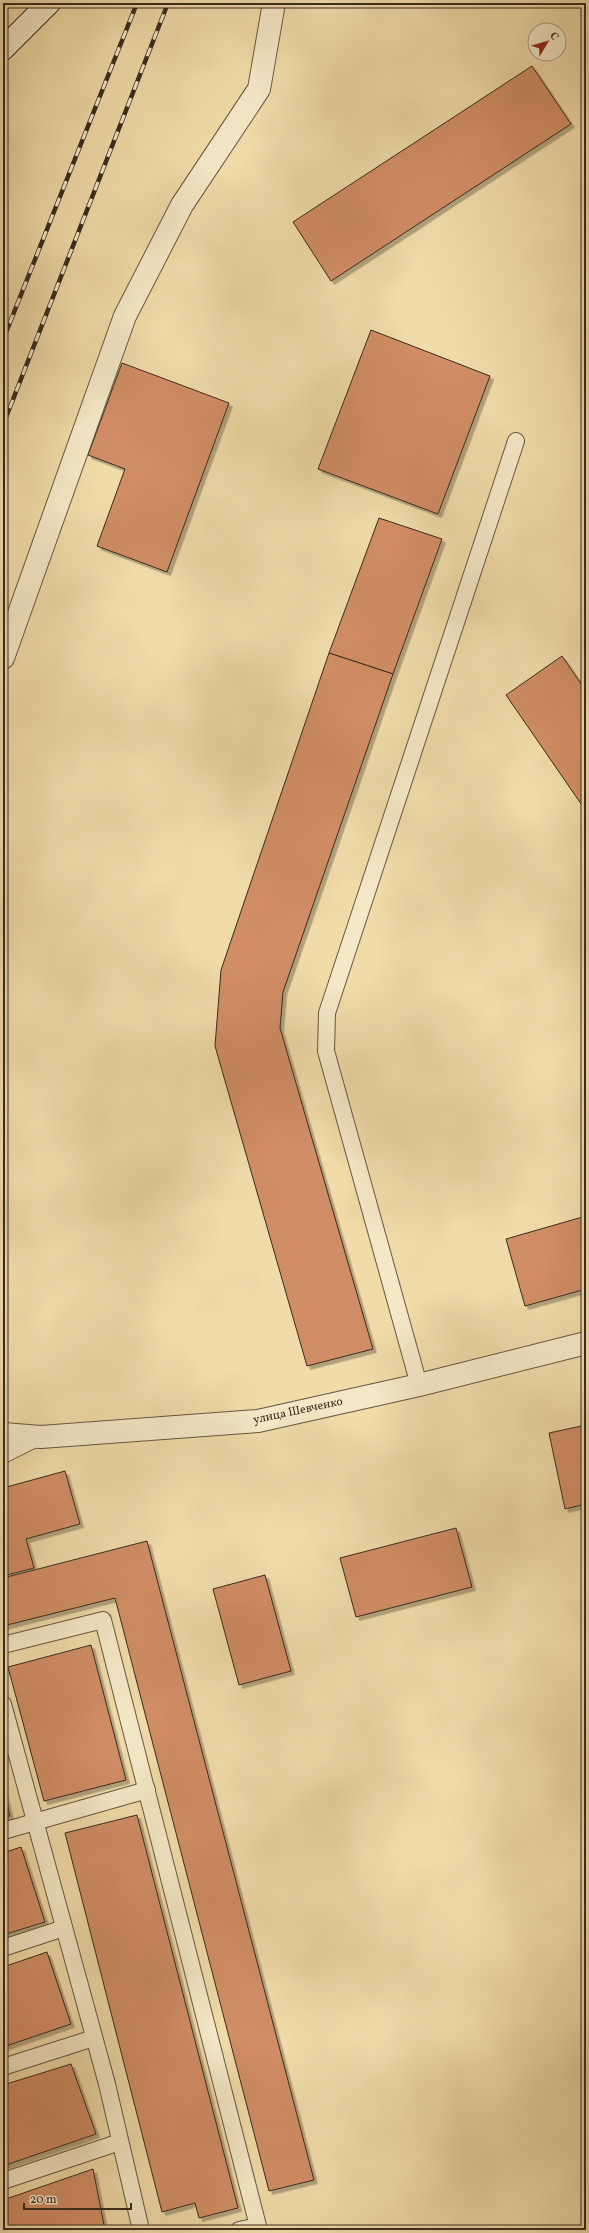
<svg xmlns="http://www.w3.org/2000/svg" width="589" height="2233" viewBox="0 0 589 2233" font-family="Vollkorn,serif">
<defs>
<filter id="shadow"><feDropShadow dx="3.5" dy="3.5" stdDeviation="0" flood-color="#0004"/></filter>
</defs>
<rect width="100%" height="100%" fill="#f0dba9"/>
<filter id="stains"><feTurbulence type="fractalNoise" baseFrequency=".005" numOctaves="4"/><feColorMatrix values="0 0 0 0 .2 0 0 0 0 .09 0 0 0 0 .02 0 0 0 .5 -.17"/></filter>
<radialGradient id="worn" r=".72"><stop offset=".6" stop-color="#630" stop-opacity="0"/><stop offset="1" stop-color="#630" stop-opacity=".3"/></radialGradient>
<!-- building -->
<g fill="#d18d65" stroke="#372b1e" filter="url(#shadow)">
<path d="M532 66 571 124 331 281 293 222Z"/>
<path d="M371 330 490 376 438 514 318 469Z"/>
<path d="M122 363 229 403 167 572 97 546 125 469 88 455Z"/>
<path d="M379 518 442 539 393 674 329 653Z"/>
<path d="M329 653 393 674 283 992 280 1028 373 1349 307 1366 215 1046 221 970Z"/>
<path d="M562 656 586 691V811L506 695Z"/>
<path d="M586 1216V1289L525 1306 506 1239Z"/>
<path d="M586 1425V1504L565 1509 549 1433Z"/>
<path d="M65 1471 80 1524 26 1539 34 1568 3 1576V1488Z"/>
<path d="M456 1528 472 1587 356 1617 340 1558Z"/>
<path d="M147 1541 314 2180 269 2191 115 1598 3 1626V1578Z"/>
<path d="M265 1575 291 1671 239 1685 213 1589Z"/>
<path d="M91 1645 126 1780 44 1801 8 1667Z"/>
<path d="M3 1786 10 1816 3 1817Z"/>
<path d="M137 1815 238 2208 199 2218 195 2203 162 2212 65 1833Z"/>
<path d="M21 1847 45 1922 3 1935V1853Z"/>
<path d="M47 1952 71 2024 3 2047V1967Z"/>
<path d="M71 2064 96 2134 3 2166V2085Z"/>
<path d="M93 2169 105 2230H3V2200Z"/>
</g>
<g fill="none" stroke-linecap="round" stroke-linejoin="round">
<defs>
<g id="service">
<path d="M419 1385 326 1051 327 1013 516 441"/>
<path d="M3 1455 39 1437"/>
<path d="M3 1645 103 1620 258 2226 239 2230"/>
<path d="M3 1704 107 2084 141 2230"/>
<path d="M3 1831 147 1790"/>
<path d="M3 1948 64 1928"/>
<path d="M3 2067 94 2038"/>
<path d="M3 2181 120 2142"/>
</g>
<g id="minor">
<path d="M3 658 125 316 182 205 259 89 274 3"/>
<path d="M3 1434 41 1437 258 1421 419 1385 586 1343"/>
</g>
<path id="secondary" d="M3 49 49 3"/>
</defs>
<!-- service casing -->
<use href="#service" stroke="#655741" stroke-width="18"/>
<!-- minor casing -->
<use href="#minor" stroke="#655741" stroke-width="24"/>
<!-- secondary casing -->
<use href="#secondary" stroke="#372b1e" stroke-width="24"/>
<!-- service -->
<use href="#service" stroke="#f5e8c7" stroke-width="16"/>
<!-- minor -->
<use href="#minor" stroke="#f5e8c7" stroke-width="22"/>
<!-- secondary -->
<use href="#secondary" stroke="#f5e8c7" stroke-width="22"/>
<defs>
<g id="rail">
<path d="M3 340 137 3"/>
<path d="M3 425 168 3"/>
</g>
</defs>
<!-- rail casing -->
<use href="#rail" stroke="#372b1e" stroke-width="4.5"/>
<!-- rail -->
<use href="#rail" stroke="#f5e8c7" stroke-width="3" stroke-dasharray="9" stroke-linecap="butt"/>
</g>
<g text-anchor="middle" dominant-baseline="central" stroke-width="3" stroke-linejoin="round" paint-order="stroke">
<!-- street labels -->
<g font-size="12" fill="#372b1e" stroke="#f5e8c7">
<text transform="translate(298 1411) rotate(-12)">улица Шевченко</text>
</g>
</g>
<!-- margin -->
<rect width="589" height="2233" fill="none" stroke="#f0dba9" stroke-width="16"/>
<rect x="4" y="4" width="581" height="2225" fill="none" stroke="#372b1e" stroke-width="2"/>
<rect x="8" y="8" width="573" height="2217" fill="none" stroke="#372b1e"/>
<!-- north arrow -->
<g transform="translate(547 42) rotate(52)"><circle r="19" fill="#f5e8c7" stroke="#a99c83"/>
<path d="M0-3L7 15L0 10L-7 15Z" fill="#8f2418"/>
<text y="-6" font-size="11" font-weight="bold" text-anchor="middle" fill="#372b1e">С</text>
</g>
<!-- scale -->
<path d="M24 2203v6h107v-6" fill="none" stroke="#372b1e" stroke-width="2"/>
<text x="30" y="2203" font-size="12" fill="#372b1e" stroke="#f5e8c7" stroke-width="3" paint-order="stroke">20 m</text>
<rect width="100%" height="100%" filter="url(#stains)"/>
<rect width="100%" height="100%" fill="url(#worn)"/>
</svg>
